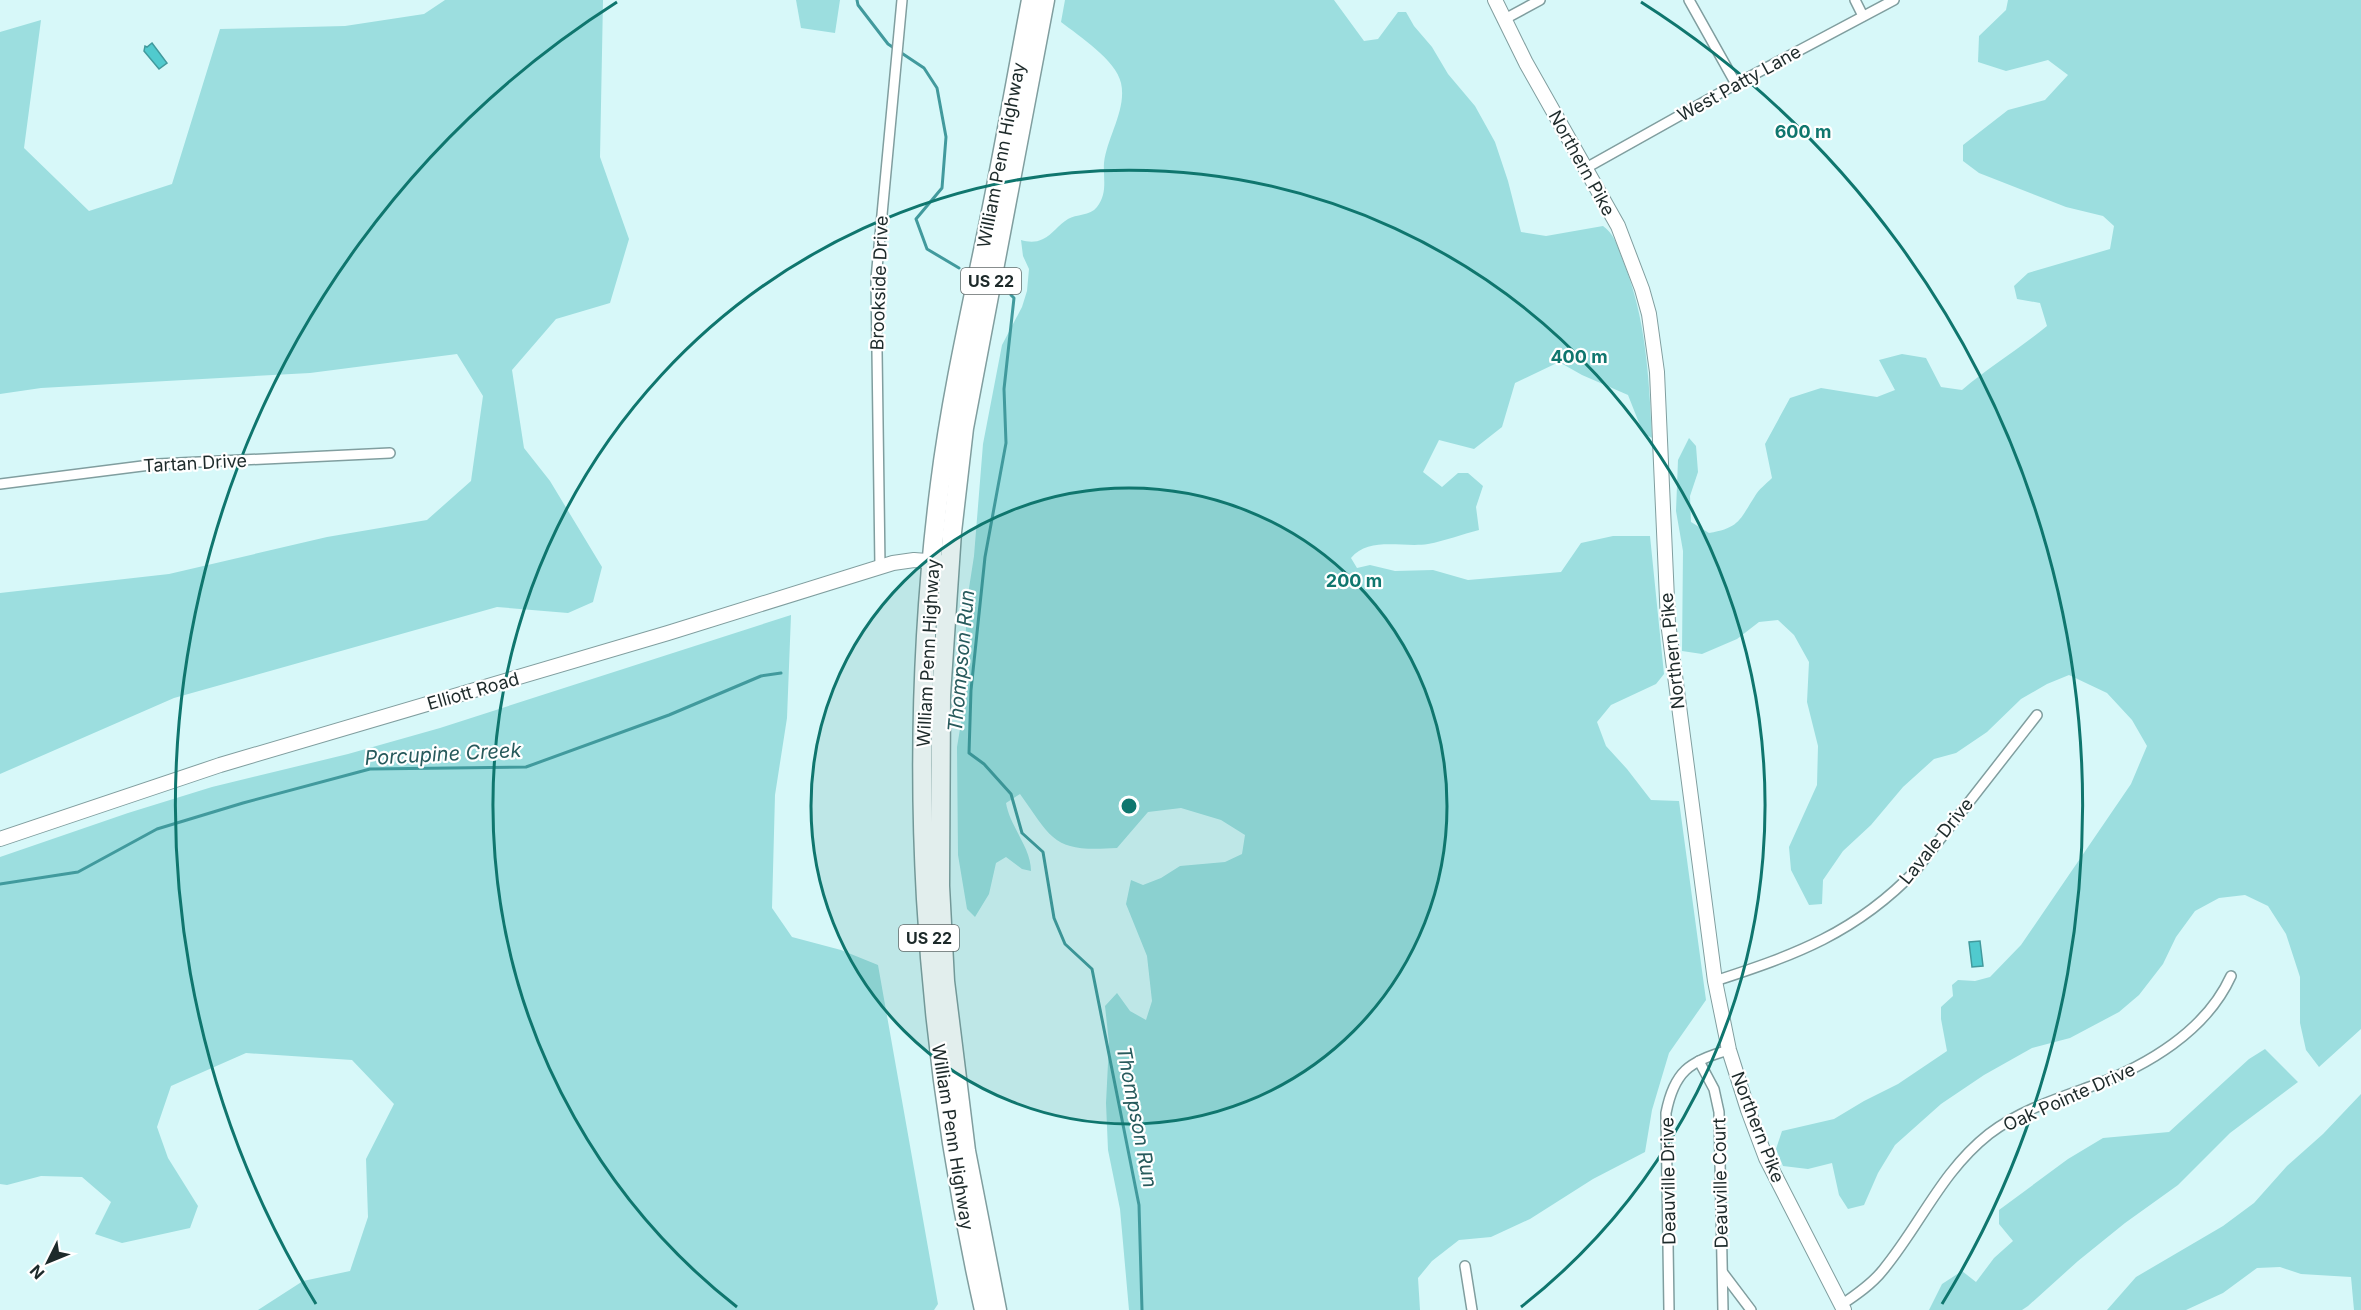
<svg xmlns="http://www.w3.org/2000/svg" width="2361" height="1310" viewBox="0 0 2361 1310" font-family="Inter,sans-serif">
<rect width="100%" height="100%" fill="#d7f8f9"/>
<!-- green -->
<g fill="#9cdedf">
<path d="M445 0H603L600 157 629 239 610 303 556 319 512 370 524 448 550 481 602 567 593 602 568 613 497 607 174 698 0 774V593L169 574 327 537 427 520 471 481 483 396 457 354 310 373 41 388 0 394V32L41 20 24 148 89 211 172 184 220 29 345 26 424 14Z"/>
<path d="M796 0H840L835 33 801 28Z"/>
<path d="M1065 0H1334L1364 41 1378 39 1398 12H1406L1414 26 1432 47 1448 74 1475 106 1495 142 1508 181 1521 232 1546 236 1603 226C1615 235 1618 247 1623 261 1646 317 1649 377 1652 438L1643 433 1628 395 1582 375 1559 362 1515 383 1502 427 1474 449 1439 440 1423 472 1442 487 1458 473H1468L1483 486 1476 507 1479 530C1462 534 1445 541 1428 544 1403 548 1369 536 1351 558L1357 568 1370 565 1395 571 1433 570 1468 580 1561 572 1581 543 1613 536H1650L1664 674 1656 684 1611 705 1597 722 1606 746 1627 769 1651 800 1679 801 1706 1000 1669 1053 1652 1110 1645 1152 1593 1179 1530 1219 1491 1237 1459 1240 1432 1261 1418 1278 1420 1310H1129L1120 1209 1108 1150 1106 1103 1109 1043 1105 1006 1117 993 1130 1011 1146 1020 1152 1001 1147 956 1126 904 1131 880 1143 885 1161 878 1180 866 1225 862 1242 854 1245 835 1221 820 1181 808 1148 812 1117 848C1054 852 1054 842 1020 794L1006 803C1010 827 1031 847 1031 871L1022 869 1006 857 996 863 989 894 975 917 967 909 958 855 957 747 963 711 967 601 974 556 983 444 1002 345 1022 307 1027 291 1029 269 1023 256 1021 240C1028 242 1035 243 1043 239 1052 235 1059 224 1068 219 1076 214 1090 216 1097 207 1108 193 1103 178 1104 163 1107 137 1127 109 1121 83 1116 60 1079 36 1061 22Z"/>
<path d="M2008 0H2361V1029L2319 1067 2306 1050 2300 1023V977L2286 934 2268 906 2245 895 2219 898 2195 911 2176 937 2163 964 2139 995 2119 1012 2070 1038 2032 1048 1984 1075 1941 1104 1895 1145 1878 1173 1864 1205 1848 1209 1839 1195 1832 1163 1808 1169 1783 1166 1776 1149 1782 1131 1834 1119 1864 1101 1898 1084 1947 1051 1941 1019V1007L1953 996 1952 985 1958 980 1975 981 1990 977 2021 945 2131 784 2147 746 2132 720 2107 693 2069 675 2047 684 2021 699 1987 732 1956 753 1934 759 1903 787 1871 825 1843 851 1823 880 1822 904 1809 905 1791 870 1789 847 1817 785 1818 746 1807 702 1809 662 1794 635 1778 620 1759 622 1737 639 1702 654 1682 651 1683 551 1676 511 1678 460 1689 438 1696 446 1698 472 1690 496 1691 522 1709 533C1740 528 1740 519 1755 496 1759 489 1766 484 1772 478L1765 444 1790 398 1821 388 1877 397 1895 390 1879 360 1902 354 1926 358 1941 387 1962 390C1989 367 2019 349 2047 326L2040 303 2017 299 2014 286 2028 273 2110 249 2114 226 2103 216 2066 207 1979 173 1963 161V145L2008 110 2045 100 2068 75 2048 60 2006 71 1978 62 1979 36 2006 10Z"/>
<path d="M791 615 787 718 775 795 772 908 792 937 841 950 878 965 938 1304 934 1310H258L303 1281 350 1271 368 1217 366 1159 394 1104 352 1060 246 1053 171 1086 157 1127 168 1158 198 1206 190 1228 122 1243 95 1234 111 1202 82 1177 41 1176 7 1185 0 1184V857L128 813 212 787 348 754 440 728Z"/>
<path d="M2265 1049 2298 1082 2230 1133 2178 1185 2125 1223 2078 1261 2028 1306 2022 1310H1929L1942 1284 1962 1271 1976 1282 1994 1258 2013 1241 1999 1224V1210L2068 1159 2103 1138 2169 1132 2249 1059Z"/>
<path d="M2361 1094V1310H2354L2351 1277 2301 1274 2280 1267 2257 1268 2223 1293 2186 1310H2107L2136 1277 2223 1226 2254 1203 2287 1166 2323 1134Z"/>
</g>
<!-- water -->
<g fill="#50cace" stroke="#419a9d" stroke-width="1.5">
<path d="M152 43 167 63 159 69 144 51 145 46 147 47Z"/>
<path d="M1980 941 1983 966 1972 967 1969 942Z"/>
</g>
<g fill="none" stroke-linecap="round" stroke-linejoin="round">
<!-- stream -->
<g stroke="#419a9d" stroke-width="3">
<path d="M857 0 858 5 888 44 924 68 937 88 946 137 942 188 916 219 927 249 959 268"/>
<path d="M1011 295 1014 298 1004 389 1006 443 985 557 971 690 969 753 984 764 1011 794 1022 833 1043 852 1054 918 1065 944 1092 969 1139 1205 1142 1310"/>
<path d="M0 884 78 872 157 829 243 803 370 769 526 767 669 715 761 676 781 673"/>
</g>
<defs>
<g id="street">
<path d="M1689 0 1736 84"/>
<path d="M1855 0 1863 16"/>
<path d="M1503 20 1540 0"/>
<path d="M1586 168 1736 84 1894 0"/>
<path d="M0 484 158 464 390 453"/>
<path d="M880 567 876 279 902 0"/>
<path d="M1715 981C1795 955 1856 933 1916 870L2037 715"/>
<path d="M1699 1061 1714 1089 1719 1112 1723 1310"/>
<path d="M1465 1266 1472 1310"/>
<path d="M1723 1273 1751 1310"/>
<path d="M1841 1305C1856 1295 1872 1284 1883 1270 1921 1224 1941 1172 1989 1134 2019 1111 2056 1099 2092 1086 2147 1066 2206 1031 2231 976"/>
<path d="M1669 1310 1666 1113C1674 1072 1689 1061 1729 1050"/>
</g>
<g id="secondary">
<path d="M1495 0 1526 63 1618 226 1642 289 1649 314 1657 372 1668 622 1715 981 1729 1050 1748 1110 1766 1158 1844 1310"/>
<path d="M0 839 220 765 668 633 893 563 914 560 940 562"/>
</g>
<g id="highway">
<path d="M984 1310C923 1040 905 759 940 484 951 396 971 309 989 222 1004 148 1017 74 1031 0"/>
<path d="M997 1310 966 1151 945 981 940 886 941 695 952 532 964 428 1045 0"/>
</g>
</defs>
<!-- street casing -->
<use href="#street" stroke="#809e9f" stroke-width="12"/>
<!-- secondary casing -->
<use href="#secondary" stroke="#809e9f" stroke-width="16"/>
<!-- highway casing -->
<use href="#highway" stroke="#809e9f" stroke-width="21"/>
<!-- street -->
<use href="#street" stroke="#fff" stroke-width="9"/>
<!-- secondary -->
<use href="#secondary" stroke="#fff" stroke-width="14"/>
<!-- highway -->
<use href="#highway" stroke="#fff" stroke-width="18"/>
</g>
<!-- distance rings -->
<circle cx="1129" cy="806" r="318" fill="#0f766e" fill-opacity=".12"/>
<g fill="none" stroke="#0f766e" stroke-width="3">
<circle cx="1129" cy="806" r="318"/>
<path d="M737 1307A636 636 0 1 1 1521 1307"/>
<path d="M316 1304A953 953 0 0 1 617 2M1641 2A953 953 0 0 1 1942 1304"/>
</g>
<g text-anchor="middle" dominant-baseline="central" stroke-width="4.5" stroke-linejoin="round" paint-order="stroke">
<!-- shield labels -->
<g fill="#fff" stroke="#616a6a" stroke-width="1.5">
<rect x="961" y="268" width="60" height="26" rx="4.5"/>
<rect x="899" y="925" width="60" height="26" rx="4.5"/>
</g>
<g font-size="16" font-weight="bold" fill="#1d2a2a">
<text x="991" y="281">US 22</text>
<text x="929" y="938">US 22</text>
</g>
<!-- street labels -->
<g font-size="18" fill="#1d2a2a" stroke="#fff">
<text transform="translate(1739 83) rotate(-29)">West Patty Lane</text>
<text transform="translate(1001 155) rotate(-79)">William Penn Highway</text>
<text transform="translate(1582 163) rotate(61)">Northern Pike</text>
<text transform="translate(879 283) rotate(-88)">Brookside Drive</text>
<text transform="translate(195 463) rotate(-3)">Tartan Drive</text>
<text transform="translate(1672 651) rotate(-96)">Northern Pike</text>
<text transform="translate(928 653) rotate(-87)">William Penn Highway</text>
<text transform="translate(473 691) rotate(-16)">Elliott Road</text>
<text transform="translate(1936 841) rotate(-51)">Lavale Drive</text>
<text transform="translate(2069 1097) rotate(-24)">Oak Pointe Drive</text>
<text transform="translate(1758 1127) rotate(69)">Northern Pike</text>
<text transform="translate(953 1137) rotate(81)">William Penn Highway</text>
<text transform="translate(1668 1181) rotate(-91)">Deauville Drive</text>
<text transform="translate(1720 1183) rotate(-91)">Deauville Court</text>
</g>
<!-- water labels -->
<g font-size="20" font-style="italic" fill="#275a5c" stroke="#fff">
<text transform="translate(961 661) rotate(-85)">Thompson Run</text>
<text transform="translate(443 754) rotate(-3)">Porcupine Creek</text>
<text transform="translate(1137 1117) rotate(79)">Thompson Run</text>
</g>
</g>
<circle cx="1129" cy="806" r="9" fill="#0f766e" stroke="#fff" stroke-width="3"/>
<g font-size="18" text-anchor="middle" font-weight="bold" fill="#0f766e" stroke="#fff" stroke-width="4.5" stroke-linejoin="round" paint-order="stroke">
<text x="1803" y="138">600 m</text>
<text x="1579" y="363">400 m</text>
<text x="1354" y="587">200 m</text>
</g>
<!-- north arrow -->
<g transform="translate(48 1262) rotate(227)" stroke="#ffffff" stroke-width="4.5" paint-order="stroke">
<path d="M0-4.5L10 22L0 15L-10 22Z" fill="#1d2a2a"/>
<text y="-9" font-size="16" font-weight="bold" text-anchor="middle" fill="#1d2a2a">N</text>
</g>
</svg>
